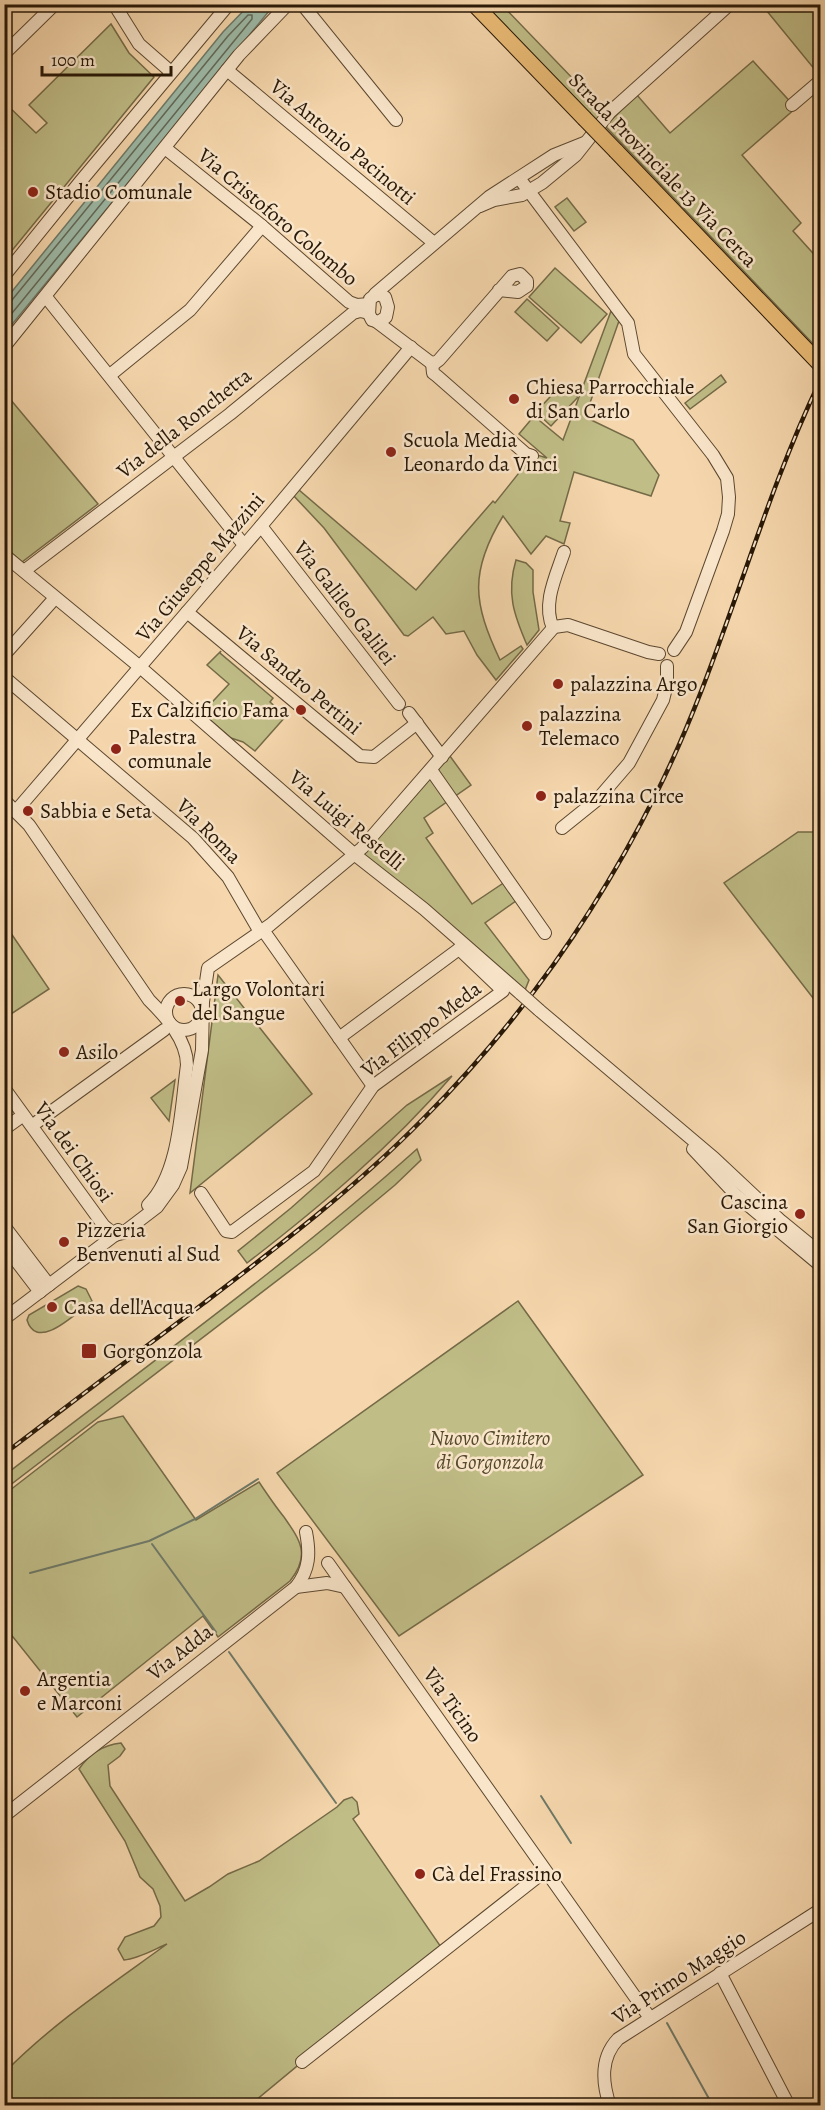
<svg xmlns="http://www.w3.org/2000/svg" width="825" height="2110" viewBox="0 0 825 2110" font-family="Alegreya,serif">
<rect width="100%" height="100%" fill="#f6d7ad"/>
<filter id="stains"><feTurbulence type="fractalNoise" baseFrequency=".00333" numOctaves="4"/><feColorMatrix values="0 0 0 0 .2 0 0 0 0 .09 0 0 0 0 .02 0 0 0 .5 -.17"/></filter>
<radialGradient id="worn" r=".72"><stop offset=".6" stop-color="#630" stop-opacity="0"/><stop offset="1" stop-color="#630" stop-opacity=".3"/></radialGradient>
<!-- green -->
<g fill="#c0bd87" stroke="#746a47" stroke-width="1.5">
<path d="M482 5H502L604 111 596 121Z"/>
<path d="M762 5H814L820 23V76Z"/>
<path d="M111 24 129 53 154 77 5 259V103L36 133 47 123 29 105Z"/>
<path d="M753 61 796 108 742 155 801 223 793 231 820 261V351L605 126 637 95 670 133Z"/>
<path d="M567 198 586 222 574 231 555 207Z"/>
<path d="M555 268 607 314 581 343 529 297Z"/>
<path d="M527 299 559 328 547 341 515 312Z"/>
<path d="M611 311 619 321 585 417 633 440 659 475 651 496 574 472 560 521 570 523 564 544 546 536 531 554 503 516C469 572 473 603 500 660L521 646 523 649 496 680 477 655 464 631 446 634 433 617 408 636 404 635 324 528 293 495 299 490 416 590 493 501 495 503 534 454 547 458 519 434 534 416 563 440Z"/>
<path d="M721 375 726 382 690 409 685 403Z"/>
<path d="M563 383 578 397 551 426 536 412Z"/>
<path d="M5 393 98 504 22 562 5 547Z"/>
<path d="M516 560 526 563 533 570V592L539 630 527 645C514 615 506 593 516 560Z"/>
<path d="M221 651 220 653 273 698 270 702 286 716 255 751 243 742 231 738 202 713 229 684 207 665Z"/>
<path d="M447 752 471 785 424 818 433 833 426 838 472 904 508 880 520 898 485 923 529 980 525 990 355 853Z"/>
<path d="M798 832H820V1007L724 883Z"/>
<path d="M4 923 49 989 5 1018H4Z"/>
<path d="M218 975 312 1094 190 1193Z"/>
<path d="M452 1076C391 1147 321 1206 247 1263L238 1251 291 1208 407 1105Z"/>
<path d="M175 1080 169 1121 151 1098Z"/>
<path d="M417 1149 421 1160 395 1185 317 1250 5 1489V1475C143 1368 286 1266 417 1149Z"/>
<path d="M78 1286 86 1289 92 1301C77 1312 37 1353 27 1320L29 1315Z"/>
<path d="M518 1301 643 1475 399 1636 277 1473Z"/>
<path d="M123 1416 196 1520 259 1482C267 1494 275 1506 284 1517 300 1540 311 1555 290 1581L218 1637 203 1616 77 1717 5 1627V1494L98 1422Z"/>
<path d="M121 1743 125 1749 120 1756 108 1765 110 1786 185 1901 209 1887 228 1874 259 1861 337 1807 344 1800 352 1797 357 1802 359 1814 353 1819 441 1947 250 2105 5 2106V2072C53 2023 112 1984 167 1944 155 1949 138 1959 124 1960L118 1949 125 1937 154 1926 161 1917 160 1906 153 1889 140 1877 125 1841 79 1769C89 1754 103 1745 121 1743Z"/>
</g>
<!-- water -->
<path fill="#9dbaa8" stroke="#6e7968" stroke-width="1.5" d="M250 4 274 5 5 333V300L223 32Z"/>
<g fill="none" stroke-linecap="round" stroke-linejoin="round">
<!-- shore -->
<path stroke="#626958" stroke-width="1.5" d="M4 303 12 300 228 36 248 15H252V19L4 323"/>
<!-- stream -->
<g stroke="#6e7968" stroke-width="2">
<path d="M152 1544 216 1632"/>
<path d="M30 1573 149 1541 195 1519 258 1479"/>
<path d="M229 1652 336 1803"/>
<path d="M541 1796 571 1843"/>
<path d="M667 2023 713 2106"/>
</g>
<defs>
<g id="minor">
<path d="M114 4 139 44 171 72"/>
<path d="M302 4 396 120"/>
<path d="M4 54 55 4"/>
<path d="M227 70 434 243"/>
<path d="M792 105 820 81"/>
<path d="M165 148 262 226 349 302 357 305 369 304"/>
<path d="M519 178 628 323 634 354 713 455 727 478 729 497 728 514 723 531 686 632 674 650"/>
<path d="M480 206 494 200 522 195 542 183 576 155 610 112 730 4"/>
<path d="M4 276 80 182 229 4"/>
<path d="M375 294 489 197 554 155 584 143"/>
<path d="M377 294 385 297 388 307 386 317 379 322 372 320 369 314 370 299Z"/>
<path d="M46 297 244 545"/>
<path d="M377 322 430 362 435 363 439 360 512 276 520 274 527 281V286L518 292 499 290"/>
<path d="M4 347 239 55 288 4"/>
<path d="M432 363 433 373 437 376 526 454 532 456"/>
<path d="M110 375 190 310 262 226"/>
<path d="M261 526 399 704"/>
<path d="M4 555 140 667 354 854 424 909 521 994"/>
<path d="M24 571 230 414 353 313 360 311 369 313"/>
<path d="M187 612 360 756 374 757 417 723"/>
<path d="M553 628C542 604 556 576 564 552"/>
<path d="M4 655 55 598"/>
<path d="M4 677 193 838 228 877 260 932"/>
<path d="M409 713 442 757"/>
<path d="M431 770 545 933"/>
<path d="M4 800 29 825 149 1000C166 1017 187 1040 187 1065 181 1108 180 1174 148 1205"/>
<path d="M16 811 261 526 411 347"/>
<path d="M562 828 598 799 629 763 663 700 667 684V666"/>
<path d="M263 930 373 1086"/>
<circle cx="184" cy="1012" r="18"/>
<path d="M539 1010 714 1158 781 1221 820 1253"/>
<path d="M339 1038 459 949"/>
<path d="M4 1088 104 1226 115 1235"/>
<path d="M37 1122 164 1030"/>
<path d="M4 1129 18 1119"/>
<path d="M693 1149 736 1195 820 1265"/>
<path d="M201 1193 226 1231 232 1232 314 1171 373 1086 503 991 459 949"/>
<path d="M4 1226 49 1285"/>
<path d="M115 1235 123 1233 157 1207 173 1185 181 1167 202 1050 203 1002 208 968 270 925 362 848 554 627 568 625 648 652 659 654"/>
<path d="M4 1245 40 1292"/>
<path d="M4 1319 115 1235 118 1230"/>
<path d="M328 1563 650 2018"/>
<path d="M296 1587 327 1583 345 1587"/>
<path d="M4 1816 296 1587C310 1569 310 1553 306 1532"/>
<path d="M720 1973 789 2106"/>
<path d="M302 2062 545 1871"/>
<path d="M610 2106C602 2082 600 2058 618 2039L820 1910"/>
</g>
<g id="major">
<path d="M474 4 584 118"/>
<path d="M616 151 820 364"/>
</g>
</defs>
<!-- minor casing -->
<use href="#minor" stroke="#5c4830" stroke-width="14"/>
<!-- major casing -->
<use href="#major" stroke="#281807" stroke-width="17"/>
<!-- minor -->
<use href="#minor" stroke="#f9e5ca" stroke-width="12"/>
<!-- major -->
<use href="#major" stroke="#ebbc76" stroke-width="15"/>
<defs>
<path id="rail" d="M4 1454C71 1403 137 1353 204 1303 280 1245 355 1188 422 1120 517 1025 596 914 656 794 723 661 756 514 820 381"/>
</defs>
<!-- rail casing -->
<use href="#rail" stroke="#281807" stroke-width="4.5"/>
<!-- rail -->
<use href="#rail" stroke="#f9e5ca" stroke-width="2" stroke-dasharray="7" stroke-linecap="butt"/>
<defs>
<path id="minor-bridge" d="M521 994 539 1010"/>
<path id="major-bridge" d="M584 118 616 151"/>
</defs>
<!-- minor-bridge casing -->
<use href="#minor-bridge" stroke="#5c4830" stroke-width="14" stroke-linecap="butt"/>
<!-- major-bridge casing -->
<use href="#major-bridge" stroke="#281807" stroke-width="17" stroke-linecap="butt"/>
<!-- minor-bridge -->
<use href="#minor-bridge" stroke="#f9e5ca" stroke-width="12"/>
<!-- major-bridge -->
<use href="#major-bridge" stroke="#ebbc76" stroke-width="15"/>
</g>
<!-- markers -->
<g fill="#8f2418" stroke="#f9e5ca" stroke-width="2">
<circle cx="33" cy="192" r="6"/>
<circle cx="514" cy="399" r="6"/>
<circle cx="391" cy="452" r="6"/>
<circle cx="558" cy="684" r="6"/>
<circle cx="301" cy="710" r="6"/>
<circle cx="527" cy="726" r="6"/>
<circle cx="116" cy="749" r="6"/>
<circle cx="541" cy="796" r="6"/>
<circle cx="28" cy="811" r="6"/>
<circle cx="180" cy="1001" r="6"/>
<circle cx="64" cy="1052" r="6"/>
<circle cx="800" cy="1214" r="6"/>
<circle cx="64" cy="1242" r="6"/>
<circle cx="52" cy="1307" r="6"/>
<rect x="81" y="1343" width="16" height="16" rx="3"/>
<circle cx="25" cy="1691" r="6"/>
<circle cx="420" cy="1874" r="6"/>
</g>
<g text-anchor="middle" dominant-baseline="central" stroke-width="5" stroke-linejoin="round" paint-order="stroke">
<!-- street labels -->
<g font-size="21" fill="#281807" stroke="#f9e5ca">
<text transform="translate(343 142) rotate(40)">Via Antonio Pacinotti</text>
<text transform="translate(663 170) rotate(46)">Strada Provinciale 13 Via Cerca</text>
<text transform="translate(278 217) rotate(40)">Via Cristoforo Colombo</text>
<text transform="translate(184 423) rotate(-38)">Via della Ronchetta</text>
<text transform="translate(200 567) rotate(-50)">Via Giuseppe Mazzini</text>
<text transform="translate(345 603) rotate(52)">Via Galileo Galilei</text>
<text transform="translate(299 680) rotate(40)">Via Sandro Pertini</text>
<text transform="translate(347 820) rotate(40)">Via Luigi Restelli</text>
<text transform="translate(209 831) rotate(45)">Via Roma</text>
<text transform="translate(421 1029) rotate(-37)">Via Filippo Meda</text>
<text transform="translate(74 1152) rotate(54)">Via dei Chiosi</text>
<text transform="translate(180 1652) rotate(-38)">Via Adda</text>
<text transform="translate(453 1705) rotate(55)">Via Ticino</text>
<text transform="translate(679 1977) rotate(-33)">Via Primo Maggio</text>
</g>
<!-- poi labels -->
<g font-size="21" fill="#281807" stroke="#f9e5ca" text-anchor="start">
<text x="45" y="192">Stadio Comunale</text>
<text x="526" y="387">Chiesa Parrocchiale<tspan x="526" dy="24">di San Carlo</tspan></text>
<text x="403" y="440">Scuola Media<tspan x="403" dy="24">Leonardo da Vinci</tspan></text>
<text x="570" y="684">palazzina Argo</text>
<text x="289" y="710" text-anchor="end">Ex Calzificio Fama</text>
<text x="539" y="714">palazzina<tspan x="539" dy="24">Telemaco</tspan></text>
<text x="128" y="737">Palestra<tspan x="128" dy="24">comunale</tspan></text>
<text x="553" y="796">palazzina Circe</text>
<text x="40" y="811">Sabbia e Seta</text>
<text x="192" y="989">Largo Volontari<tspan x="192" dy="24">del Sangue</tspan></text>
<text x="76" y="1052">Asilo</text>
<text x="788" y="1202" text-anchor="end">Cascina<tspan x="788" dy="24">San Giorgio</tspan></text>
<text x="76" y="1230">Pizzeria<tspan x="76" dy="24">Benvenuti al Sud</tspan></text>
<text x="64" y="1307">Casa dell'Acqua</text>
<text x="103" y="1351">Gorgonzola</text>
<text x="37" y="1679">Argentia<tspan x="37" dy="24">e Marconi</tspan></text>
<text x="432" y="1874">Cà del Frassino</text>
</g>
<!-- park labels -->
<g font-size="21" font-style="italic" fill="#564a2d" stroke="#f9e5ca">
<text x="490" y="1438">Nuovo Cimitero<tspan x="490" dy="24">di Gorgonzola</tspan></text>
</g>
</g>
<!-- margin -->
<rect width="825" height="2110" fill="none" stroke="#f6d7ad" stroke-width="24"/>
<rect x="6" y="6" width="813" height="2098" fill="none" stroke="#281807" stroke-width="3"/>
<rect x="12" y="12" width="801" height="2086" fill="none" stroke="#281807" stroke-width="1.5"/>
<!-- scale -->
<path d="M42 66v9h129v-9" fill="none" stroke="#281807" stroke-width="3"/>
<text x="51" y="66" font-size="18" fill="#281807" stroke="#f9e5ca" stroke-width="4.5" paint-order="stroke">100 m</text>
<rect width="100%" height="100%" filter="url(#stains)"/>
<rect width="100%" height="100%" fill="url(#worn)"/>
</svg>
